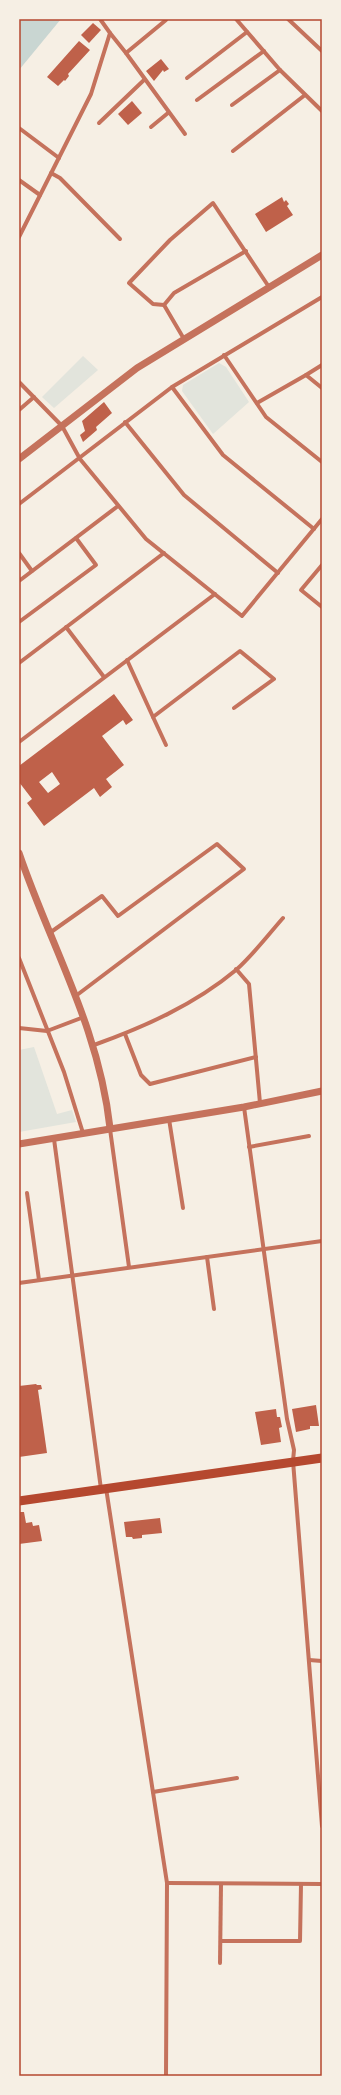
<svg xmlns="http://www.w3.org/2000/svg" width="341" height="2095" viewBox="0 0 341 2095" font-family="'Nunito Sans',sans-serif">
<rect width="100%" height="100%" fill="#f6efe4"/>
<!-- green -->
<g fill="#e2e4dc">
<path d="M83 356 98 370 54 408 42 397Z"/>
<path d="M219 363 226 367 249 402 213 434 182 391 183 385Z"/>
<path d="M34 1047 57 1114 72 1110 76 1122 19 1132V1050Z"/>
</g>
<!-- water -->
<path fill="#c9d6d2" d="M19 19H61L19 70Z"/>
<!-- building -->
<g fill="#bf614a" fill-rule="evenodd">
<path d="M93 23 101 30 89 43 81 35Z"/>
<path d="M79 41 90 50 68 74 69 76 65 81 64 80 58 86 47 77Z"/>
<path d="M161 59 169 69 164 72 163 70 154 81 146 71Z"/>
<path d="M132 101 142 113 128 125 118 114Z"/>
<path d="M282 197 284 202 286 200 289 204 287 206 293 215 266 232 255 214Z"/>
<path d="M104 402 112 413 96 427 97 430 83 442 80 435 85 431 82 421Z"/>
<path d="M114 694 133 720 126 725 123 720 102 736 124 765 106 779 112 787 100 797 94 788 44 826 27 803 32 799 19 782V766ZM52 772 60 784 48 793 39 782Z"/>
<path d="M36 1384 37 1385H41L42 1389 38 1390 47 1453 19 1457V1386Z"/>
<path d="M316 1405 319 1426H310V1429L296 1432 292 1409Z"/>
<path d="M276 1409 277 1417H280L282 1427 279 1428 281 1442 261 1445 255 1412Z"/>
<path d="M19 1512H24L26 1523 32 1522 33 1526 39 1525 42 1541 19 1544Z"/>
<path d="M160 1518 162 1533 142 1535V1538L133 1539 132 1537H126L124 1522Z"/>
</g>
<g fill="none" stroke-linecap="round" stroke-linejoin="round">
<!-- minor -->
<g stroke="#c5725c" stroke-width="4">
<path d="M236 19 280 70 322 111"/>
<path d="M288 19 322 51"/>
<path d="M110 33 126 53 166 20"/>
<path d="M126 53 185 134"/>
<path d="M187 78 247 32"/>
<path d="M197 100 264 51"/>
<path d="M232 105 280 70"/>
<path d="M99 123 144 80"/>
<path d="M151 127 168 113"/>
<path d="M19 128 59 158"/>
<path d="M233 151 305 95"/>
<path d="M51 173 60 178 120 239"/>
<path d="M19 180 40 195"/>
<path d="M19 237 91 94 110 33 100 19"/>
<path d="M164 305 174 293 246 251"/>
<path d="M184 339 164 305 153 304 129 283 170 240 213 203 269 287"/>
<path d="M224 355 266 417 322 462"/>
<path d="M322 365 306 375 322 388"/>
<path d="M19 382 62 426 80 459 146 539 242 616 322 519"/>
<path d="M172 387 223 455 314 529"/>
<path d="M257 403 306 375"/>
<path d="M19 410 34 397"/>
<path d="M125 422 184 495 278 573"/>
<path d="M19 504 172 387 322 297"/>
<path d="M19 553 32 571"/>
<path d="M322 565 301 590 322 607"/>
<path d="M19 581 118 506"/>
<path d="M19 622 96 565 76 538"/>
<path d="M66 627 104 677"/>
<path d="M127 660 153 717 240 651 274 679 234 708"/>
<path d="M19 663 164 553"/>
<path d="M153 717 166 745"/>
<path d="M19 742 215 594"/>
<path d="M51 932 102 896 118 916 217 844 244 869 77 995"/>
<path d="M19 958 64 1072 83 1133"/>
<path d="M236 969 249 984 260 1103"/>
<path d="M19 1028 47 1031 84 1017"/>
<path d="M125 1034 141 1075 150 1084 256 1057"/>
<path d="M94 1045C144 1027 194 1005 236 970 253 955 268 935 283 918"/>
<path d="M244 1107 287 1419 294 1450 293 1461 322 1826"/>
<path d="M169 1119 183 1208"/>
<path d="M110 1129 129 1267"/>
<path d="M54 1139 101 1489"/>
<path d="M249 1147 309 1136"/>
<path d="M27 1193 39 1280"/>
<path d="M207 1257 214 1309"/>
<path d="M19 1283 322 1241"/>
<path d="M106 1488 167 1883 166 2076"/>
<path d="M309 1660 322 1661"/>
<path d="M153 1792 237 1778"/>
<path d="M167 1883 322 1884"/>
<path d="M221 1941H300L301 1884"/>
<path d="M220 1963 221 1884"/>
</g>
<!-- tertiary -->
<g stroke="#c5725c" stroke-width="7">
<path d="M19 459 137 368 322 255"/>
<path d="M19 853C51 947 99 1027 110 1128"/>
<path d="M19 1144 244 1107 322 1091"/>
</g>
<!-- primary -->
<path stroke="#b5482f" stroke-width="9" d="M19 1501 322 1458"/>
</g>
<!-- border -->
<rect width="341" height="2095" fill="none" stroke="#f6efe4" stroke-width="40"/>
<rect x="20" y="20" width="301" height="2055" fill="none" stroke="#b5482f" stroke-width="1.5"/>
</svg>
